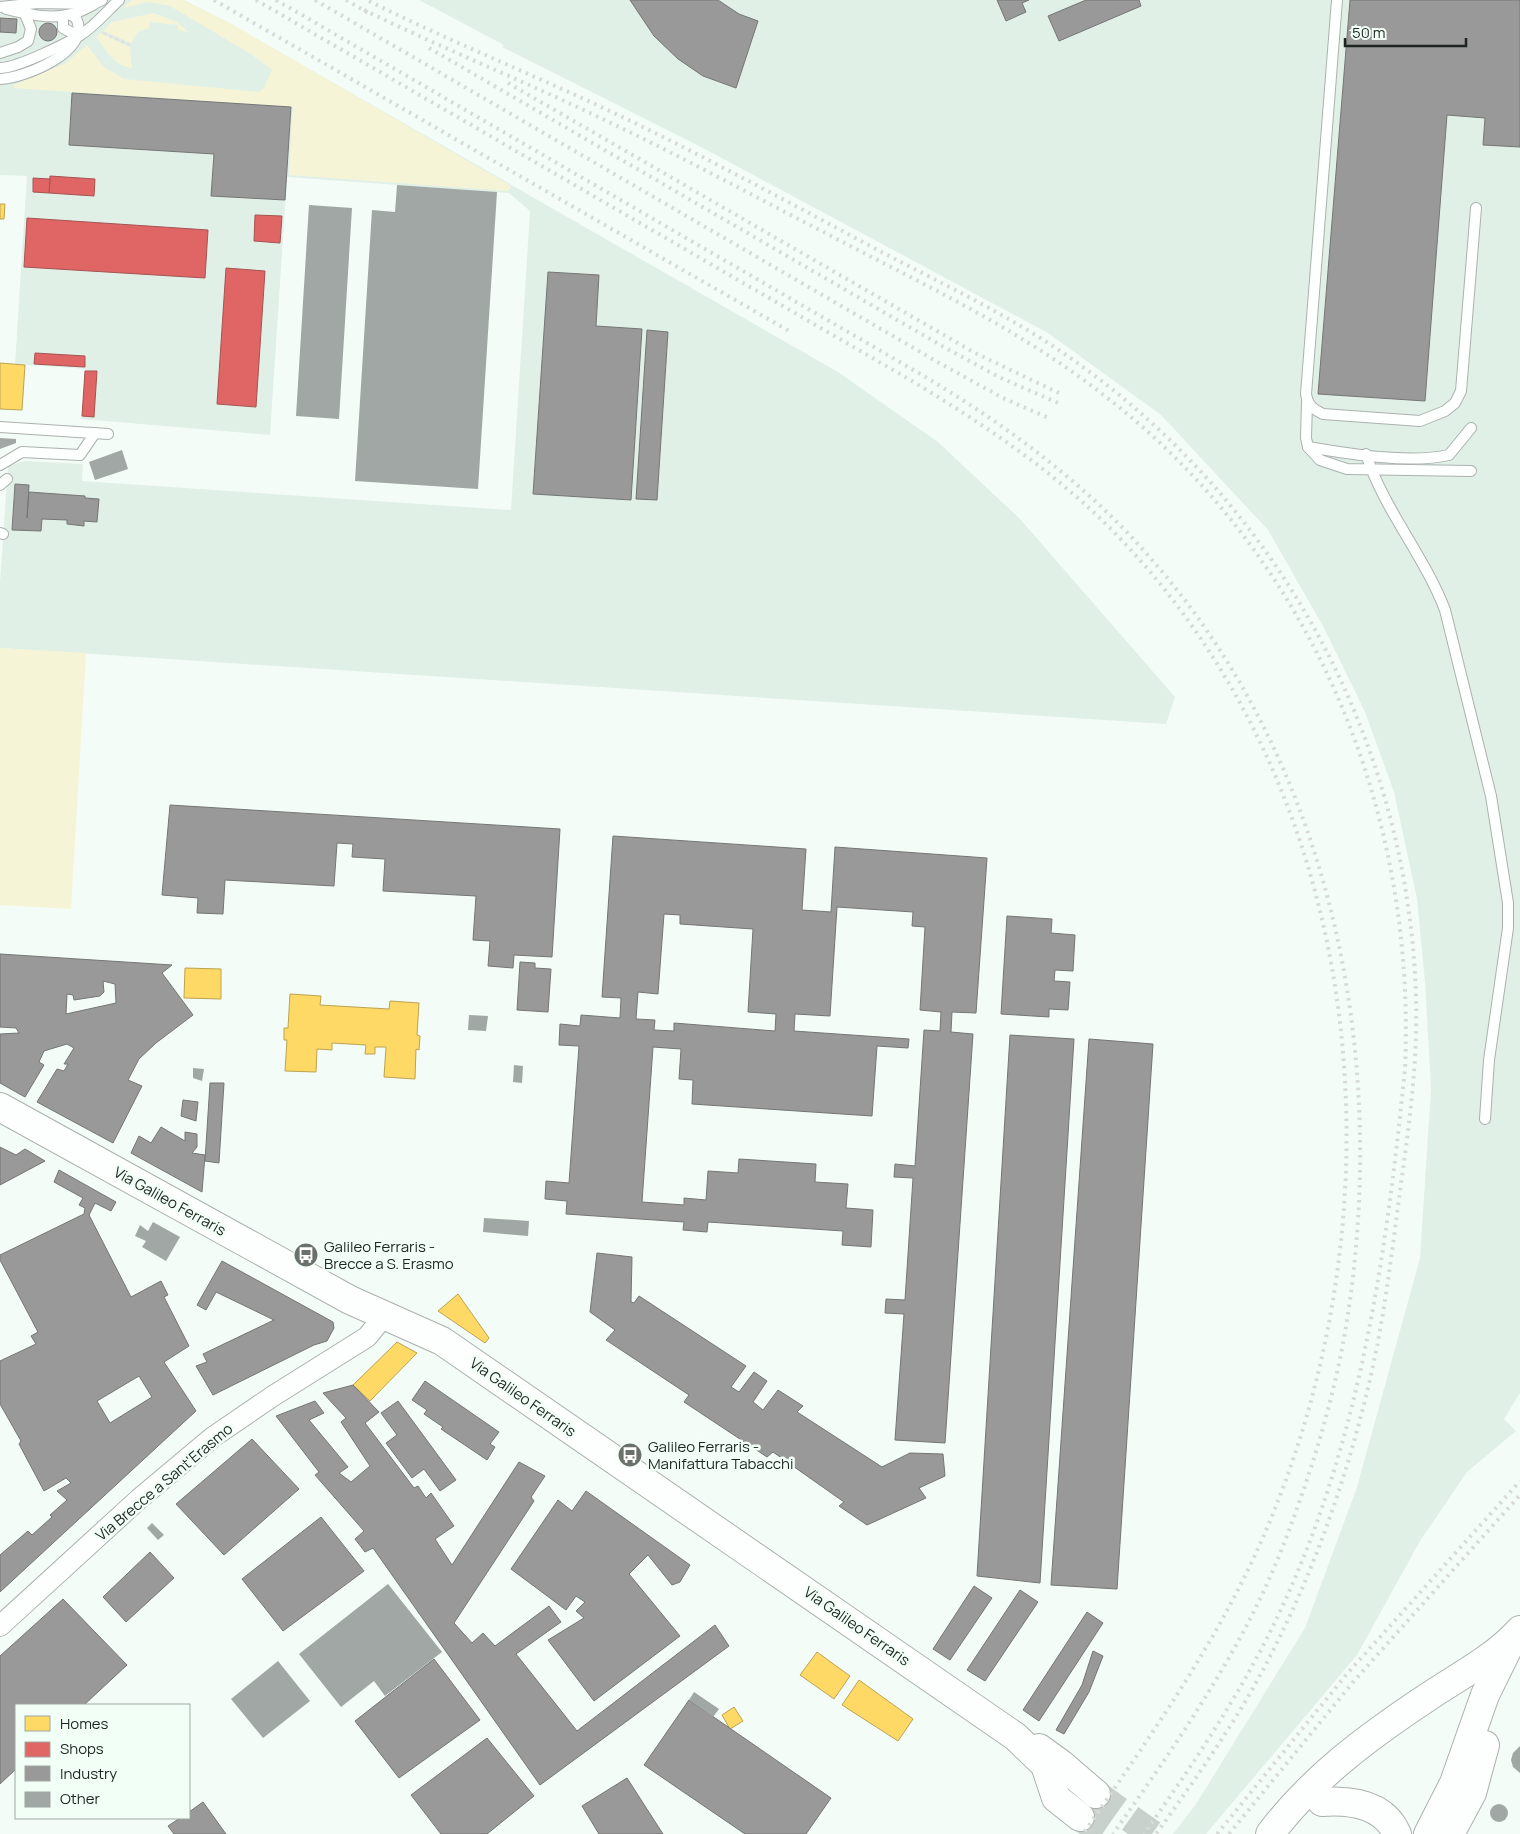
<svg xmlns="http://www.w3.org/2000/svg" width="1520" height="1834" viewBox="0 0 1520 1834" font-family="Manrope,sans-serif">
<rect width="100%" height="100%" fill="#f4fcf7"/>
<!-- built -->
<g fill="#e0f0e7">
<path d="M0 0H184L229 23 838 372 938 442 1020 519 1175 697 1166 724 0 648V582L8 466 24 461 83 464 82 481 511 510 530 211 509 193 287 177 270 435 81 419 86 369 15 364 27 176 0 175Z"/>
<path d="M419 0H1520V1393L1504 1419 1516 1431 1467 1472 1420 1541 1357 1655 1206 1834H1173L1196 1804 1305 1628 1357 1487 1420 1258 1431 1089 1425 982 1417 899 1394 792 1365 712 1324 628 1268 530 1161 415 1048 333 703 148 502 47 504 45Z"/>
</g>
<!-- green -->
<g fill="#f6f4d7">
<path d="M132 0H183L230 23 511 186 508 191 289 175 293 107 14 88V85L66 63 87 45 104 67 124 79 259 92 264 88 272 70 251 54 170 6 148 2 123 8Z"/>
<path d="M154 13 175 21 189 32 178 30V25L150 22 149 28 138 32 131 43 103 31 112 22Z"/>
<path d="M101 33 130 47 132 68C113 65 107 51 96 37Z"/>
<path d="M0 648 86 653 71 909 0 905Z"/>
</g>
<!-- homes -->
<g fill="#ffd966" stroke="#bca351">
<path d="M0 204H5L4 219H0Z"/>
<path d="M0 363 25 365 22 410 0 409Z"/>
<path d="M185 968 221 969V999L184 998Z"/>
<path d="M290 994 321 996 320 1005 389 1009 390 1001 419 1003 417 1035 420 1036 419 1050 416 1049 415 1079 384 1077 386 1047H375V1054H365L366 1045 332 1043V1050L317 1049 316 1072 285 1071 287 1040H284V1028H288Z"/>
<path d="M458 1294 489 1338 485 1343 438 1311Z"/>
<path d="M397 1342 417 1353 370 1401 353 1385Z"/>
<path d="M817 1652 850 1676 834 1699 800 1675Z"/>
<path d="M859 1680 913 1719 898 1741 842 1705Z"/>
<path d="M734 1707 743 1721 730 1729 722 1715Z"/>
</g>
<!-- shops -->
<g fill="#e06666" stroke="#a65251">
<path d="M50 176 95 179 94 196 49 193Z"/>
<path d="M33 178 50 179 49 193 33 192Z"/>
<path d="M255 215 282 216 280 243 254 241Z"/>
<path d="M27 218 208 230 205 278 24 267Z"/>
<path d="M226 268 265 271 256 407 217 404Z"/>
<path d="M35 353 85 356V367L34 364Z"/>
<path d="M85 371H97L94 417 82 416Z"/>
</g>
<!-- industry -->
<g fill="#999" stroke="#747675" fill-rule="evenodd">
<path d="M630 0H718L739 14 758 21 736 88 703 76 678 59 654 36Z"/>
<path d="M997 0H1029L1022 3 1026 12 1006 21Z"/>
<path d="M1086 0H1139L1141 6 1059 41 1048 16Z"/>
<path d="M1350 0H1520V147L1483 145 1485 118 1447 115 1425 401 1318 394Z"/>
<path d="M0 18 17 19 16 33 0 32Z"/>
<circle cx="48" cy="32" r="9"/>
<path d="M72 93 291 107 285 200 211 196 214 154 69 145Z"/>
<path d="M548 272 599 275 596 326 642 329 631 500 533 494Z"/>
<path d="M647 330 668 332 657 500 636 499Z"/>
<path d="M15 484 29 485 27 518 29 492 85 496V498L99 499 97 522 84 521V526L67 524V520L42 519 41 531 12 530Z"/>
<path d="M170 805 560 829 552 957 514 955 513 968 488 966 490 941 473 940 476 896 383 891 385 859 352 857 353 844 337 843 334 886 225 880 223 914 197 913 198 898 162 895Z"/>
<path d="M613 836 806 849 802 910 831 912 835 847 987 858 976 1013 952 1012 951 1032 973 1034 945 1443 895 1440 904 1314 885 1313 886 1299 905 1300 913 1178 894 1177 895 1164 915 1166 924 1030 940 1031 941 1012 920 1010 925 927 912 926 913 912 837 907 830 1016 795 1014 794 1031 909 1039 908 1048 877 1046 872 1116 692 1104 693 1080 679 1079 681 1049 653 1047 642 1202 684 1205V1198L706 1200 708 1171 738 1173 739 1159 816 1164 815 1182 848 1184 846 1208 873 1210 871 1247 842 1245 843 1231 708 1222 707 1232 683 1230 684 1222 566 1214 567 1201 545 1199 546 1181 569 1183 579 1046 559 1045 560 1024 580 1026 581 1015 620 1018 621 998 602 997ZM664 914 680 915V924L753 929 748 1012 776 1014 775 1031 674 1023V1031L654 1030 655 1020 636 1019 638 992 658 994Z"/>
<path d="M1007 916 1052 919 1051 933 1075 935 1073 971 1055 970 1054 981 1070 982 1068 1010 1049 1009V1017L1001 1014Z"/>
<path d="M0 954 172 965 162 973 193 1015 156 1043 139 1059 128 1080 142 1086 113 1143 37 1102 57 1069 64 1071 68 1064H64L74 1048 67 1044 44 1051 39 1062 44 1065 25 1097 0 1083V1034L19 1033 16 1028 0 1027ZM103 981 115 984 116 1003 66 1014 67 994 73 995 74 1000 100 996 104 992Z"/>
<path d="M520 962 535 963V968L551 969 548 1012 517 1010Z"/>
<path d="M1010 1035 1074 1039 1040 1583 977 1576Z"/>
<path d="M1089 1039 1153 1044 1117 1589 1051 1585Z"/>
<path d="M210 1083H224L219 1163 205 1161Z"/>
<path d="M183 1100 198 1102 196 1121 181 1116Z"/>
<path d="M161 1127 185 1141V1132L197 1134V1147L192 1153 205 1155 202 1192 131 1153 139 1136 151 1143Z"/>
<path d="M0 1147 16 1155 25 1149 45 1161 0 1185Z"/>
<path d="M59 1170 116 1202 111 1211 95 1203 89 1215 131 1297 161 1281 168 1295 164 1297 189 1346 164 1362 196 1411 0 1592V1555L28 1531 32 1535 52 1517 50 1515 67 1500 57 1491 71 1483 66 1478 44 1491 19 1444 21 1441 0 1404V1361L36 1344 31 1336 38 1332 0 1260V1255L84 1214 85 1208 79 1205 83 1198 54 1182ZM139 1376 152 1397 110 1423 97 1401Z"/>
<path d="M597 1253 632 1257 631 1302 634 1303 639 1296 746 1366 731 1387 739 1392 754 1372 767 1381 753 1402 763 1410 778 1390 803 1406 797 1412 882 1467 910 1453 943 1454 945 1476 919 1488 926 1498 867 1525 839 1506 844 1502 773 1452 767 1457 684 1402 689 1395 606 1340 615 1330 590 1312Z"/>
<path d="M222 1261 333 1322 334 1328 327 1341 314 1345 213 1395 196 1366 207 1362 203 1354 274 1320 216 1292 206 1310 197 1305Z"/>
<path d="M425 1381 499 1432 490 1444 495 1447 487 1460 441 1429 443 1427 424 1414 427 1410 412 1400Z"/>
<path d="M353 1385 379 1412 365 1423 414 1488 418 1486 426 1498 431 1493 454 1526 435 1539 452 1565 519 1462 545 1476 531 1497 534 1501 454 1623 472 1643 483 1633 495 1646 549 1606 561 1622 516 1654 577 1731 715 1625 729 1646 540 1785 373 1548 365 1552 355 1539 364 1531 315 1475 319 1472 276 1416 315 1401 324 1413 309 1420 348 1467 339 1473 351 1482 370 1466 341 1422 346 1418 323 1393Z"/>
<path d="M398 1401 456 1480 440 1491 424 1469 412 1478 386 1443 397 1435 381 1413Z"/>
<path d="M252 1439 299 1489 224 1555 176 1504Z"/>
<path d="M586 1491 690 1565 680 1582 672 1585 648 1555 629 1574 680 1636 594 1701 548 1640 584 1618 576 1611 585 1602 576 1596 566 1610 511 1569 558 1500 572 1511Z"/>
<path d="M321 1517 364 1571 283 1631 242 1579Z"/>
<path d="M150 1552 174 1578 126 1622 103 1597Z"/>
<path d="M974 1586 992 1598 950 1660 933 1649Z"/>
<path d="M1020 1590 1038 1602 985 1681 967 1670Z"/>
<path d="M63 1599 127 1665 84 1705H16V1769L0 1784V1656Z"/>
<path d="M1087 1612 1103 1623 1039 1721 1023 1710Z"/>
<path d="M1093 1651 1103 1656 1089 1692 1064 1734 1056 1730 1082 1685Z"/>
<path d="M434 1659 480 1720 399 1778 355 1721Z"/>
<path d="M689 1700 831 1798 806 1834H745L644 1765Z"/>
<path d="M487 1738 534 1796 487 1834H441L411 1795Z"/>
<path d="M627 1778 663 1834H599L582 1806Z"/>
<path d="M203 1802 226 1834H174L168 1826 180 1818H189V1812Z"/>
</g>
<!-- building -->
<g fill="#a0a7a4">
<path d="M397 185 497 192 478 489 355 481 372 210 395 212Z"/>
<path d="M309 205 352 208 339 419 296 416Z"/>
<path d="M0 438 16 439V443L0 449Z"/>
<path d="M122 450 128 469 95 480 89 462Z"/>
<path d="M469 1015 488 1016 486 1031 468 1030Z"/>
<path d="M514 1065 523 1066 522 1083 513 1082Z"/>
<path d="M193 1068 204 1069 202 1081 193 1078Z"/>
<path d="M484 1218 529 1221 528 1236 483 1232Z"/>
<path d="M153 1222 180 1237 166 1261 142 1247 146 1241 135 1236 140 1225 148 1231Z"/>
<path d="M152 1523 164 1535 158 1540 147 1528Z"/>
<path d="M388 1584 442 1652 385 1696 374 1681 341 1707 299 1654Z"/>
<path d="M278 1661 310 1701 263 1738 231 1699Z"/>
<path d="M694 1692 719 1709 713 1717 689 1700Z"/>
<path d="M1520 1746V1773L1513 1767 1511 1760 1513 1753Z"/>
<circle cx="1499" cy="1813" r="9"/>
</g>
<g fill="none" stroke-linecap="round" stroke-linejoin="round">
<!-- secondary-tunnel -->
<g stroke="#c9d1cc" stroke-width="28" stroke-dasharray="28 14" stroke-linecap="butt">
<path d="M1096 1794 1152 1834"/>
<path d="M1080 1817 1105 1834"/>
</g>
<defs>
<g id="lane">
<path d="M1337 0 1306 394C1308 406 1313 409 1323 414L1420 421 1445 411 1455 403 1461 391 1476 208"/>
<path d="M0 7 38 3 94 4 102 0"/>
<path d="M6 9C38 17 64 22 93 5"/>
<path d="M63 17V28L78 36"/>
<path d="M0 53 18 47 28 41 31 29 25 14"/>
<path d="M0 68C17 68 63 45 79 36 94 27 106 12 119 0"/>
<path d="M0 79C24 78 93 51 76 18L71 15"/>
<path d="M1307 402 1306 438 1308 447 1320 460 1347 469 1471 471"/>
<path d="M0 427 108 434"/>
<path d="M1308 447C1350 454 1409 464 1449 455L1471 428"/>
<path d="M1366 454C1384 510 1424 555 1445 610L1491 796 1508 903V928L1489 1060 1485 1119"/>
<path d="M0 465 22 452 80 455 95 433"/>
<path d="M0 485 7 479"/>
<path d="M0 533 3 534"/>
</g>
<path id="street" d="M0 1626 139 1499 213 1437 273 1396 367 1337 385 1315"/>
<g id="secondary">
<path d="M0 1107 350 1300 442 1341 1016 1737 1045 1765 1056 1798 1080 1817"/>
<path d="M1039 1748 1061 1764 1096 1794"/>
<path d="M1322 1802C1351 1800 1384 1804 1397 1834"/>
<path d="M1270 1834C1312 1778 1369 1736 1428 1697 1459 1676 1495 1658 1520 1630"/>
<path d="M1428 1834 1454 1783 1485 1695 1510 1644"/>
<path d="M1450 1834 1472 1793 1485 1745"/>
</g>
</defs>
<!-- lane casing -->
<use href="#lane" stroke="#abb1ae" stroke-width="12"/>
<!-- street casing -->
<use href="#street" stroke="#abb1ae" stroke-width="22"/>
<!-- secondary casing -->
<use href="#secondary" stroke="#abb1ae" stroke-width="30"/>
<!-- path -->
<path stroke="#e0e2e1" stroke-width="3" stroke-dasharray="4 2.5" stroke-linecap="butt" d="M103 33 130 45"/>
<!-- lane -->
<use href="#lane" stroke="#fdfffe" stroke-width="10"/>
<!-- street -->
<use href="#street" stroke="#fdfffe" stroke-width="20"/>
<!-- secondary -->
<use href="#secondary" stroke="#fdfffe" stroke-width="28"/>
<!-- rail -->
<g stroke="#d8dad8" stroke-width="4" stroke-dasharray="2.5 5" stroke-linecap="butt">
<path d="M214 0 789 331"/>
<path d="M256 0 912 381C983 424 1049 468 1108 526 1364 783 1406 1188 1272 1516 1225 1632 1153 1732 1083 1834"/>
<path d="M276 0 917 372C1005 424 1086 483 1153 561 1329 763 1387 1046 1349 1307 1337 1391 1312 1472 1281 1551 1240 1654 1176 1744 1113 1834"/>
<path d="M315 0 941 364 1003 398 1051 419"/>
<path d="M346 0 370 14"/>
<path d="M369 1C449 41 532 74 614 113 702 155 788 202 874 248 942 284 1014 317 1076 362 1282 508 1408 744 1416 996 1418 1062 1409 1126 1400 1191 1391 1259 1383 1329 1366 1396 1340 1502 1300 1608 1245 1702 1218 1747 1187 1791 1156 1834"/>
<path d="M364 10C446 50 531 84 613 124 688 160 761 200 835 238 923 284 1014 327 1093 387 1308 546 1417 806 1405 1069 1387 1248 1362 1429 1288 1594 1250 1680 1198 1757 1144 1834"/>
<path d="M429 48 942 346 999 377 1058 403"/>
<path d="M508 83 975 353 1061 394"/>
<path d="M1217 1834 1346 1675 1520 1481"/>
<path d="M1229 1834 1354 1681 1520 1495"/>
</g>
</g>
<!-- icons -->
<defs>
<symbol id="bus-disc" viewBox="-11 -11 22 22"><circle r="9.5" fill="#6a706c" stroke="#f1fff6"/><path d="M-5-6H5V4H4V6H2V4H-2V6H-4V4H-5ZM-3.5-4V0h7V-4ZM-3.5 1.2v1.5H-2V1.2ZM2 1.2v1.5H3.5V1.2Z" fill="#fff"/></symbol>
</defs>
<g fill-rule="evenodd">
<use href="#bus-disc" x="292" y="1241" width="28" height="28"/>
<use href="#bus-disc" x="616" y="1441" width="28" height="28"/>
</g>
<g text-anchor="middle" dominant-baseline="central" stroke-width="5" stroke-linejoin="round" paint-order="stroke">
<!-- street labels -->
<g font-size="15" fill="#1f2521" stroke="#f1fff6">
<text transform="translate(170 1201) rotate(29)">Via Galileo Ferraris</text>
<text transform="translate(523 1397) rotate(35)">Via Galileo Ferraris</text>
<text transform="translate(164 1482) rotate(-40)">Via Brecce a Sant'Erasmo</text>
<text transform="translate(857 1626) rotate(35)">Via Galileo Ferraris</text>
</g>
<!-- poi labels -->
<g font-size="15" fill="#1f2521" stroke="#f1fff6" text-anchor="start">
<text x="324" y="1246">Galileo Ferraris -<tspan x="324" dy="17">Brecce a S. Erasmo</tspan></text>
<text x="648" y="1446">Galileo Ferraris -<tspan x="648" dy="17">Manifattura Tabacchi</tspan></text>
</g>
</g>
<!-- legend -->
<rect x="15" y="1704" width="175" height="115" fill="#f1fff6" stroke="#9da8a1"/>
<rect x="25" y="1716" width="25" height="15" fill="#ffd966" stroke="#9da8a1"/>
<text x="60" y="1729" font-size="15" fill="#1f2521">Homes</text>
<rect x="25" y="1742" width="25" height="15" fill="#e06666" stroke="#9da8a1"/>
<text x="60" y="1754" font-size="15" fill="#1f2521">Shops</text>
<rect x="25" y="1766" width="25" height="15" fill="#999999" stroke="#9da8a1"/>
<text x="60" y="1779" font-size="15" fill="#1f2521">Industry</text>
<rect x="25" y="1792" width="25" height="15" fill="#a0a7a4" stroke="#9da8a1"/>
<text x="60" y="1804" font-size="15" fill="#1f2521">Other</text>
<!-- scale -->
<path d="M1345 38v8h121v-8" fill="none" stroke="#1f2521" stroke-width="2.5"/>
<text x="1352" y="38" font-size="15" fill="#1f2521" stroke="#f1fff6" stroke-width="4" paint-order="stroke">50 m</text>
</svg>
